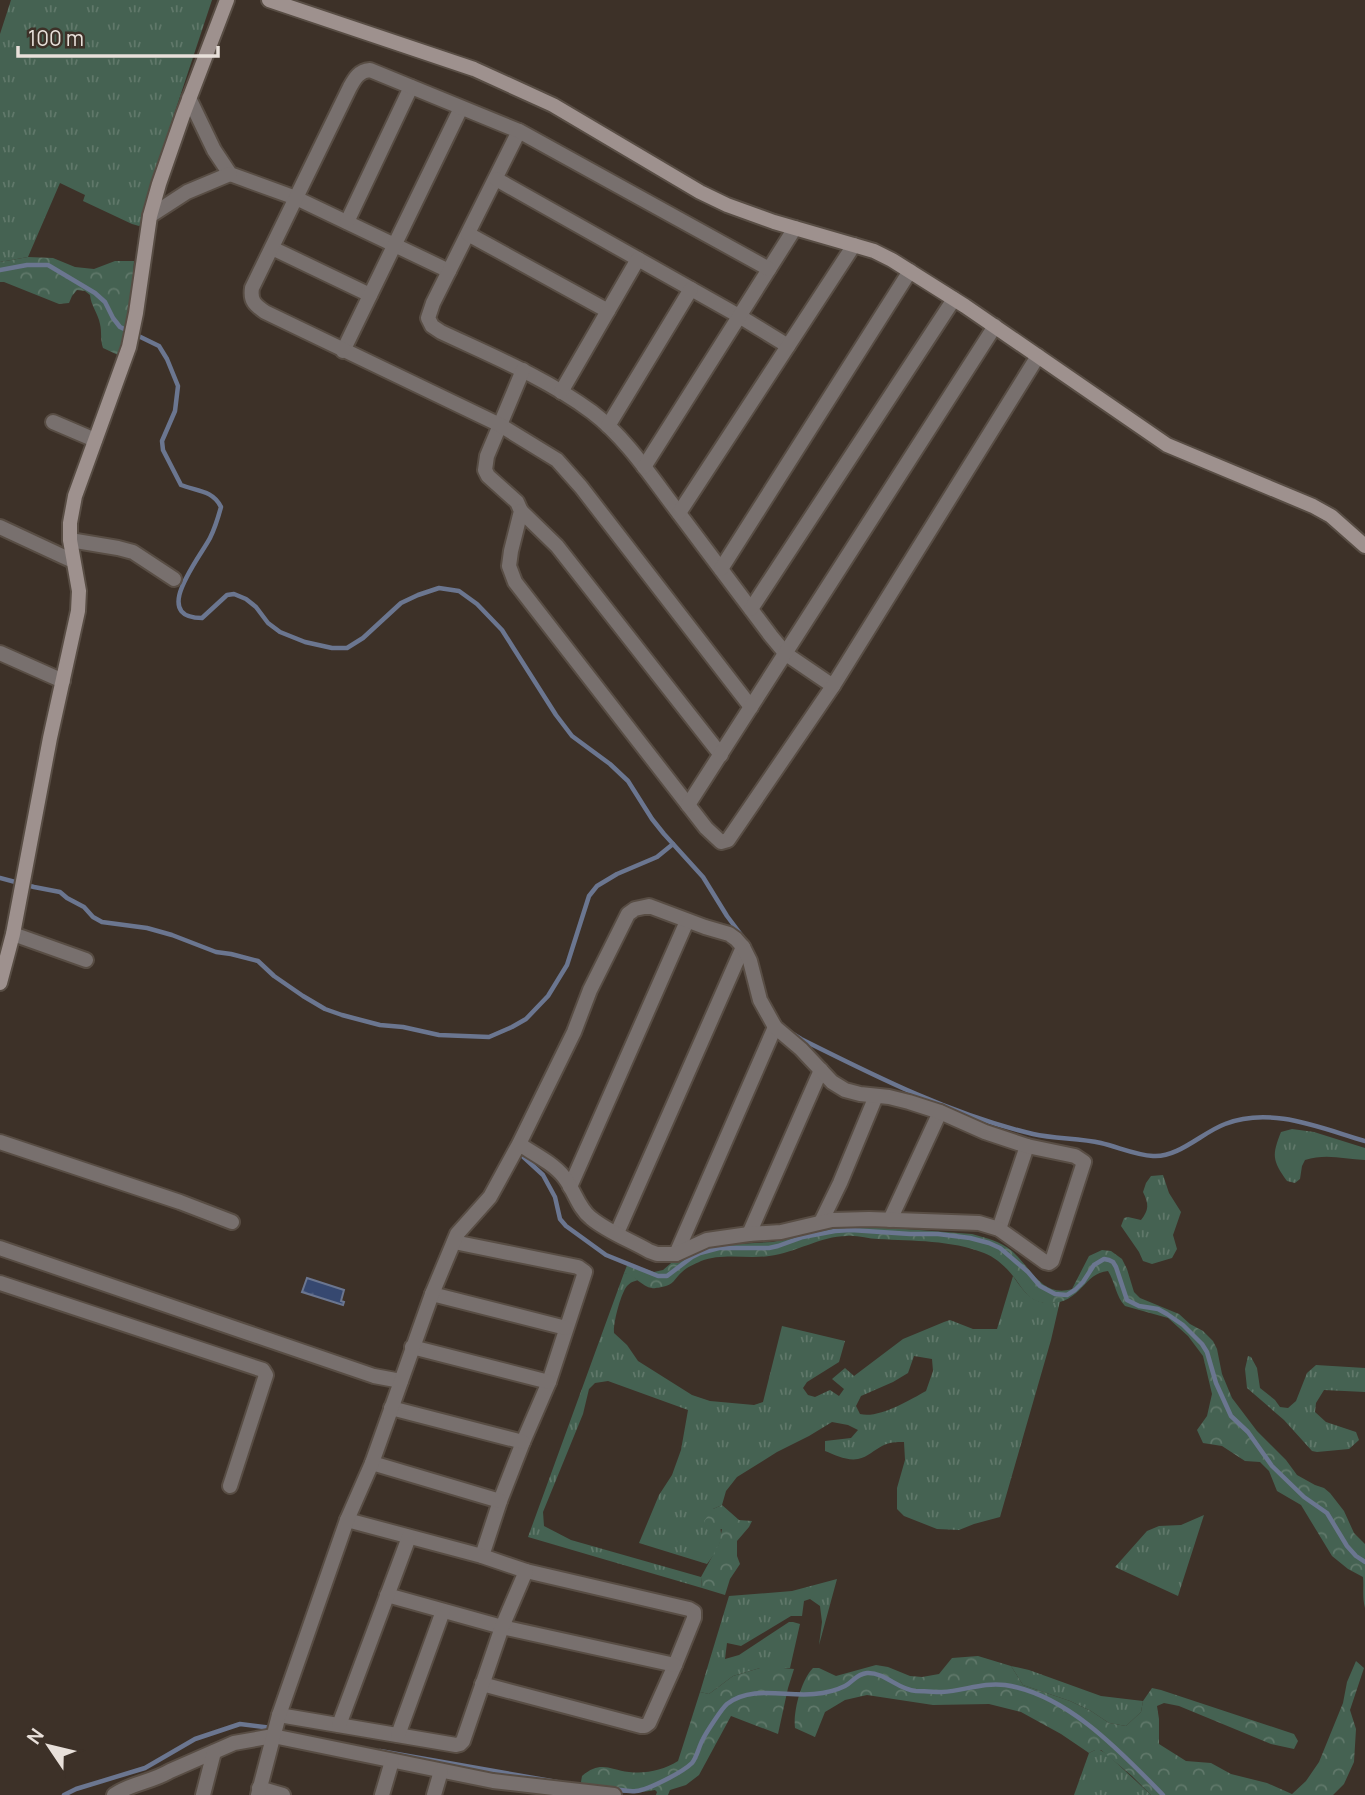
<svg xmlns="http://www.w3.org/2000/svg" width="1365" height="1795" viewBox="0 0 1365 1795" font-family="Manrope,sans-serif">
<defs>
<pattern id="grass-tufts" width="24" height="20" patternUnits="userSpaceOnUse" patternTransform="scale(1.75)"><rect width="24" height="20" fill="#456252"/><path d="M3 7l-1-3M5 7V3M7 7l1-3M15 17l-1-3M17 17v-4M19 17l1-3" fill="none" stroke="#60786a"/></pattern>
<pattern id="forest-crowns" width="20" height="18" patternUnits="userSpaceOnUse" patternTransform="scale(1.75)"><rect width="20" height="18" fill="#456252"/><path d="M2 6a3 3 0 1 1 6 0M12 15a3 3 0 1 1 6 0" fill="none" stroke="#60786a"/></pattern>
<pattern id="water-ripples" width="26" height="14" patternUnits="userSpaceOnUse" patternTransform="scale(1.75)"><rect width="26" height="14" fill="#364870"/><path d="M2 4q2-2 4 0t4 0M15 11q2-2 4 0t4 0" fill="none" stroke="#536284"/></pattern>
</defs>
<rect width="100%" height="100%" fill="#3d3128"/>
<!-- grass -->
<g fill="url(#grass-tufts)" fill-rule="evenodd">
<path d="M11 0H212L150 187 142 224 139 226 132 224 83 201 85 195 60 183 28 257 0 262V34Z"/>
<path d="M1292 1129 1314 1132 1365 1148V1160C1344 1159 1326 1153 1305 1160L1302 1166 1300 1179 1295 1183 1287 1181C1272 1160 1272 1155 1281 1132Z"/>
<path d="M1163 1175 1169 1193 1181 1212 1173 1235 1177 1249 1172 1258 1152 1264 1143 1261 1139 1252 1121 1226 1124 1218 1128 1217 1141 1220C1149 1210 1149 1204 1143 1192L1146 1183 1151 1176Z"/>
<path d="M624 1273 630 1274 638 1280C632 1282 631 1282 627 1286 621 1293 613 1323 614 1333L627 1345 638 1361 692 1395 710 1401 754 1405 763 1402 782 1326 845 1341 839 1362 807 1382 803 1388 808 1395 815 1397 830 1390 839 1396 844 1389 832 1379 845 1368 854 1376 903 1339 944 1322 950 1320 973 1329H997L1013 1276C1025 1294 1036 1308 1060 1301L1051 1340 1000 1517 974 1524 959 1530 937 1529 904 1516 897 1509V1488L905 1460 904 1442C896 1442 889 1442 882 1446 874 1450 868 1457 858 1459 847 1461 835 1455 825 1451V1441L851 1438 858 1430 848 1425 832 1422 809 1436 777 1452 737 1477 726 1491 722 1505 713 1509C725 1534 724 1542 707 1564L639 1543 659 1495 672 1475 681 1450 688 1410 608 1381 595 1383 589 1389 583 1414 543 1512 544 1526 571 1540 701 1577 702 1588 528 1537ZM914 1356 932 1359 933 1371 926 1391C910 1400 878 1419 860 1414L856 1406 861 1396 893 1382 908 1373Z"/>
<path d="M1248 1356 1251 1357 1257 1368 1260 1388 1275 1400 1280 1407 1288 1408 1296 1401 1307 1373 1316 1365 1365 1368V1392L1324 1390 1316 1403 1315 1412 1326 1422 1356 1432 1359 1440 1349 1449 1317 1452 1312 1451 1284 1420 1247 1388 1245 1369Z"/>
<path d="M1204 1515 1178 1596 1115 1567 1147 1531 1159 1526 1181 1525Z"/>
<path d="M837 1579 819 1645 822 1622 820 1606 810 1599 804 1601 802 1616H791L741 1646 727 1643 725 1659 739 1655 789 1622H793L800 1624 790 1668H760L733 1676 709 1694 700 1692 729 1596 792 1591Z"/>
<path d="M1011 1666 1029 1670 1101 1696 1143 1701 1141 1712 1126 1726 1109 1723 1091 1711 1070 1701 1023 1685Z"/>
<path d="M1095 1750H1100L1107 1754 1151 1795H1074L1089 1753Z"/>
</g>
<!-- forest -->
<g fill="url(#forest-crowns)">
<path d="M28 257 53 258 75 267 94 269 115 261H134C132 292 131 325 118 355L103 348C100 339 102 332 100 324 98 313 91 306 90 295L85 291 77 290 72 296 69 303 59 304 4 282H0V262Z"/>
<path d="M852 1225 972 1234C986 1238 1000 1241 1012 1251 1031 1268 1042 1298 1072 1289L1089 1256 1102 1250 1111 1251 1122 1259 1127 1269 1134 1292 1140 1298 1179 1314 1190 1324 1203 1331 1213 1341 1217 1349 1222 1374 1232 1398 1257 1431 1286 1460 1297 1475 1315 1485 1324 1488 1330 1493 1344 1511 1354 1533 1365 1544V1608C1362 1597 1364 1588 1363 1577L1348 1569 1332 1556 1301 1505 1277 1491 1269 1471 1260 1462 1245 1461 1222 1446 1203 1443 1197 1430 1207 1416 1212 1394 1203 1356 1188 1336 1168 1318 1125 1306C1116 1297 1115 1282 1108 1271 1082 1273 1082 1306 1044 1303 1028 1301 1022 1287 1013 1276 1006 1267 995 1257 984 1253 951 1240 914 1241 878 1239 868 1239 857 1235 847 1236 820 1236 796 1253 769 1256 747 1259 722 1253 701 1261 695 1264 687 1267 682 1272 674 1279 674 1285 662 1287 661 1287 653 1289 652 1288 642 1287 635 1275 624 1273L628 1263 654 1272 663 1270 677 1258 700 1246 773 1242 815 1231Z"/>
<path d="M722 1505 739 1520 752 1521 749 1527 737 1541V1556L740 1564 730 1579 725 1595 702 1588 701 1577 719 1544 722 1529 708 1531 704 1521 713 1509Z"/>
<path d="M978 1656 1011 1666 1023 1685 1070 1701 1091 1711 1109 1723 1126 1726 1141 1712 1143 1701 1152 1688 1161 1690 1294 1734 1298 1741 1294 1749 1271 1744 1179 1706 1164 1703 1157 1706 1159 1719V1744L1186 1761 1211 1763 1231 1774 1267 1783 1292 1794 1306 1781 1319 1762 1343 1703 1347 1682 1356 1661 1364 1668 1350 1710 1356 1729 1354 1762 1344 1784 1333 1795H1151L1132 1776 1101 1750H1095L1089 1753 1061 1734 1021 1712 989 1704 933 1705 867 1695 845 1700 825 1712 815 1737 795 1728C793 1712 801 1680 813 1668H819L836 1676 876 1665 888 1667 910 1676 922 1677 939 1674 952 1658Z"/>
<path d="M773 1667 794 1669 788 1688 778 1734 731 1716 699 1775 686 1785 670 1790 668 1795H656L657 1792 655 1790C631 1795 604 1793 580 1788L582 1776C601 1760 609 1770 629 1772 647 1774 663 1770 678 1761L700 1692 709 1694 733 1676 760 1668Z"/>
</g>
<!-- water -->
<path fill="url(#water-ripples)" stroke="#6b7690" stroke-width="2" d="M307 1278 344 1290 341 1301 344 1302 343 1305 302 1292Z"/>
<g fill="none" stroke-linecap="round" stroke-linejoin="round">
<!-- stream -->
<g stroke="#6b7690" stroke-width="4.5">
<path d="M0 270 27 265H48L95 293 105 302 113 318 120 327 159 346 167 359 178 386 175 411 162 441 163 450 181 485C196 491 213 490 221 507 218 518 215 528 210 538 199 559 150 618 202 618L227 595 234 594 246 599 256 607 268 623 280 632 305 642 332 648H347L363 638 401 603 418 595 439 588 459 591 477 604 502 630 556 715 572 736 610 764 628 781 652 819 664 834 703 877 727 916 742 936"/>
<path d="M0 878 34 887 60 892 67 898 84 907 93 917 102 922 147 928 172 935 216 952 231 954 258 961 274 976 303 996 325 1009 342 1015 380 1025 403 1027 439 1035 489 1037 512 1027 526 1019 548 996 567 965 589 896 597 886 617 874 657 857 673 844"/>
<path d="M793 1034 801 1039C875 1076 952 1115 1033 1134 1055 1139 1079 1138 1101 1143 1118 1147 1136 1155 1153 1156 1178 1158 1203 1132 1225 1124 1271 1106 1320 1128 1365 1141"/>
<path d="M517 1151 543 1175 555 1197 560 1219 566 1226 606 1255 658 1276H667L692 1257 700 1253 719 1248H769L778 1246 803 1237 835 1231 851 1230 910 1234H938L970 1238 989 1243 1000 1248 1028 1272 1040 1286 1055 1294 1067 1295 1075 1290 1083 1282 1094 1265 1104 1259 1109 1260 1113 1262 1116 1267 1127 1300 1139 1306 1158 1309 1167 1314 1183 1325 1202 1344 1207 1352 1216 1383 1231 1416 1248 1432 1272 1466 1304 1497 1327 1513 1347 1546 1356 1556 1365 1562"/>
<path d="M380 1751 557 1782"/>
<path d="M614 1789C621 1790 629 1792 636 1791 648 1790 683 1772 692 1763 697 1757 699 1746 703 1739 706 1733 722 1708 727 1704 752 1685 786 1697 814 1694 826 1693 835 1691 845 1686 853 1682 856 1674 867 1673 885 1672 898 1690 916 1691 924 1691 933 1692 942 1692 964 1691 983 1682 1005 1685 1067 1694 1121 1752 1163 1795"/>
<path d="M64 1795 76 1789 145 1768 195 1739 240 1724 272 1728"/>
</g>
<defs>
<g id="street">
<path d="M189 98 214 150 230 174 296 198 449 271"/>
<path d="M519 131 433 303 428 318 432 326 441 332C492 356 546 378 592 412 625 437 650 475 675 508 707 551 739 593 771 636L786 654 833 686"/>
<path d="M496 179 739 316 788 346"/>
<path d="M150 216 187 192 230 174"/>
<path d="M347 222 411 87"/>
<path d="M468 234 608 311"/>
<path d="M272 248 370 295"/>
<path d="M343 351 461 108"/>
<path d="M523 370 487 456 485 470 488 476 517 502 521 511 511 551 509 566 515 582 706 828 721 842 728 840 833 686 1038 356"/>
<path d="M561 392 638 259"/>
<path d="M53 422 95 440"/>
<path d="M608 426 691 289"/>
<path d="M644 467 795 228"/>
<path d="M521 511 557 546 721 755"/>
<path d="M679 513 854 245"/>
<path d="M0 527 73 561"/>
<path d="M70 540 118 548 133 552 174 579"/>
<path d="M721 569 910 271"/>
<path d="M751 609 954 299"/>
<path d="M0 653 63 681"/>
<path d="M751 707 581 487 557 460 500 425 265 312C255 305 250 301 252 288L350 87C355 78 359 71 370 70L519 131 769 269"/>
<path d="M688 805 995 326"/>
<path d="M13 934 86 960"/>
<path d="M0 1142 180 1202 232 1222"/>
<path d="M570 1187 687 921"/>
<path d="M890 1220 940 1112"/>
<path d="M821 1222 840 1183 876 1096"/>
<path d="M999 1229 1027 1146"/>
<path d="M617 1233 743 947"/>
<path d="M749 1234 821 1070"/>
<path d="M454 1242 578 1267 585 1272 549 1382 523 1442 500 1501 482 1556"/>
<path d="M0 1248 374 1376 401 1381"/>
<path d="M676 1254 775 1027"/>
<path d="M0 1283 263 1370 266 1375 230 1486"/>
<path d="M432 1294 566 1328"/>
<path d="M412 1347 549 1382"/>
<path d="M391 1408 523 1442"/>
<path d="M372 1463 500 1501"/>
<path d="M347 1520 482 1556 526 1571 689 1609 694 1612V1618L675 1665 649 1723 645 1726H641L482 1684"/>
<path d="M387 1595 502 1627 675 1665"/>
<path d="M279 1715 456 1745 460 1744 463 1741 502 1627 526 1571"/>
<path d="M339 1725 409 1537"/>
<path d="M398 1735 443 1611"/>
<path d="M259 1788 283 1795"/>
<path d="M114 1795C131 1783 152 1782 170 1771L234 1743 273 1736 493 1781 614 1795"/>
<path d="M203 1795 214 1752"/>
<path d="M258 1795 279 1715 347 1520 372 1463 432 1294 457 1234 490 1197 519 1144 574 1032 590 990 628 914 635 909 649 906 705 927 729 934 736 939 743 947 750 961 760 1000 775 1027 801 1049 832 1082 845 1090 860 1094 889 1097 909 1102 940 1112 985 1132 1027 1146 1075 1156 1084 1162 1052 1261 1049 1263 1045 1262 999 1229 979 1223 869 1219 832 1220 781 1232 749 1234 707 1240 676 1254H657L649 1251C630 1240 608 1232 591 1218 578 1208 574 1189 564 1177 553 1163 534 1154 519 1144"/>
<path d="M382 1795 392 1761"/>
<path d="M434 1795 441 1771"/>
</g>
<g id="secondary">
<path d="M269 0 474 69 553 105 700 192 727 205 774 222 874 251 892 260 965 306 1167 445 1313 506 1331 516 1365 546"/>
<path d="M0 983 13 934 50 738 78 611 79 591 70 540V523L75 496 129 347 136 313 150 216 159 184 183 115 227 0"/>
</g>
</defs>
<!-- street casing -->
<use href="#street" stroke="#584d44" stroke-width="18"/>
<!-- secondary casing -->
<use href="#secondary" stroke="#584d44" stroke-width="18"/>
<!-- street -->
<use href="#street" stroke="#78706e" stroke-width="14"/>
<!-- secondary -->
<use href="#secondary" stroke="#9e918e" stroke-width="14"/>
</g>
<!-- north arrow -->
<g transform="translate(49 1746) rotate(305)" stroke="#3d3128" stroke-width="5" paint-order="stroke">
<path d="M0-5L12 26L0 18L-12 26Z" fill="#e8e0da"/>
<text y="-10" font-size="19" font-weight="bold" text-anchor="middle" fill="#e8e0da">N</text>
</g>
<!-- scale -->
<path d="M18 46v10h200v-10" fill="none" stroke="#e8e0da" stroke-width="3.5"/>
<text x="28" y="46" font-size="21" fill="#e8e0da" stroke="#3d3128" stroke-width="5" paint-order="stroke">100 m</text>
</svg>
